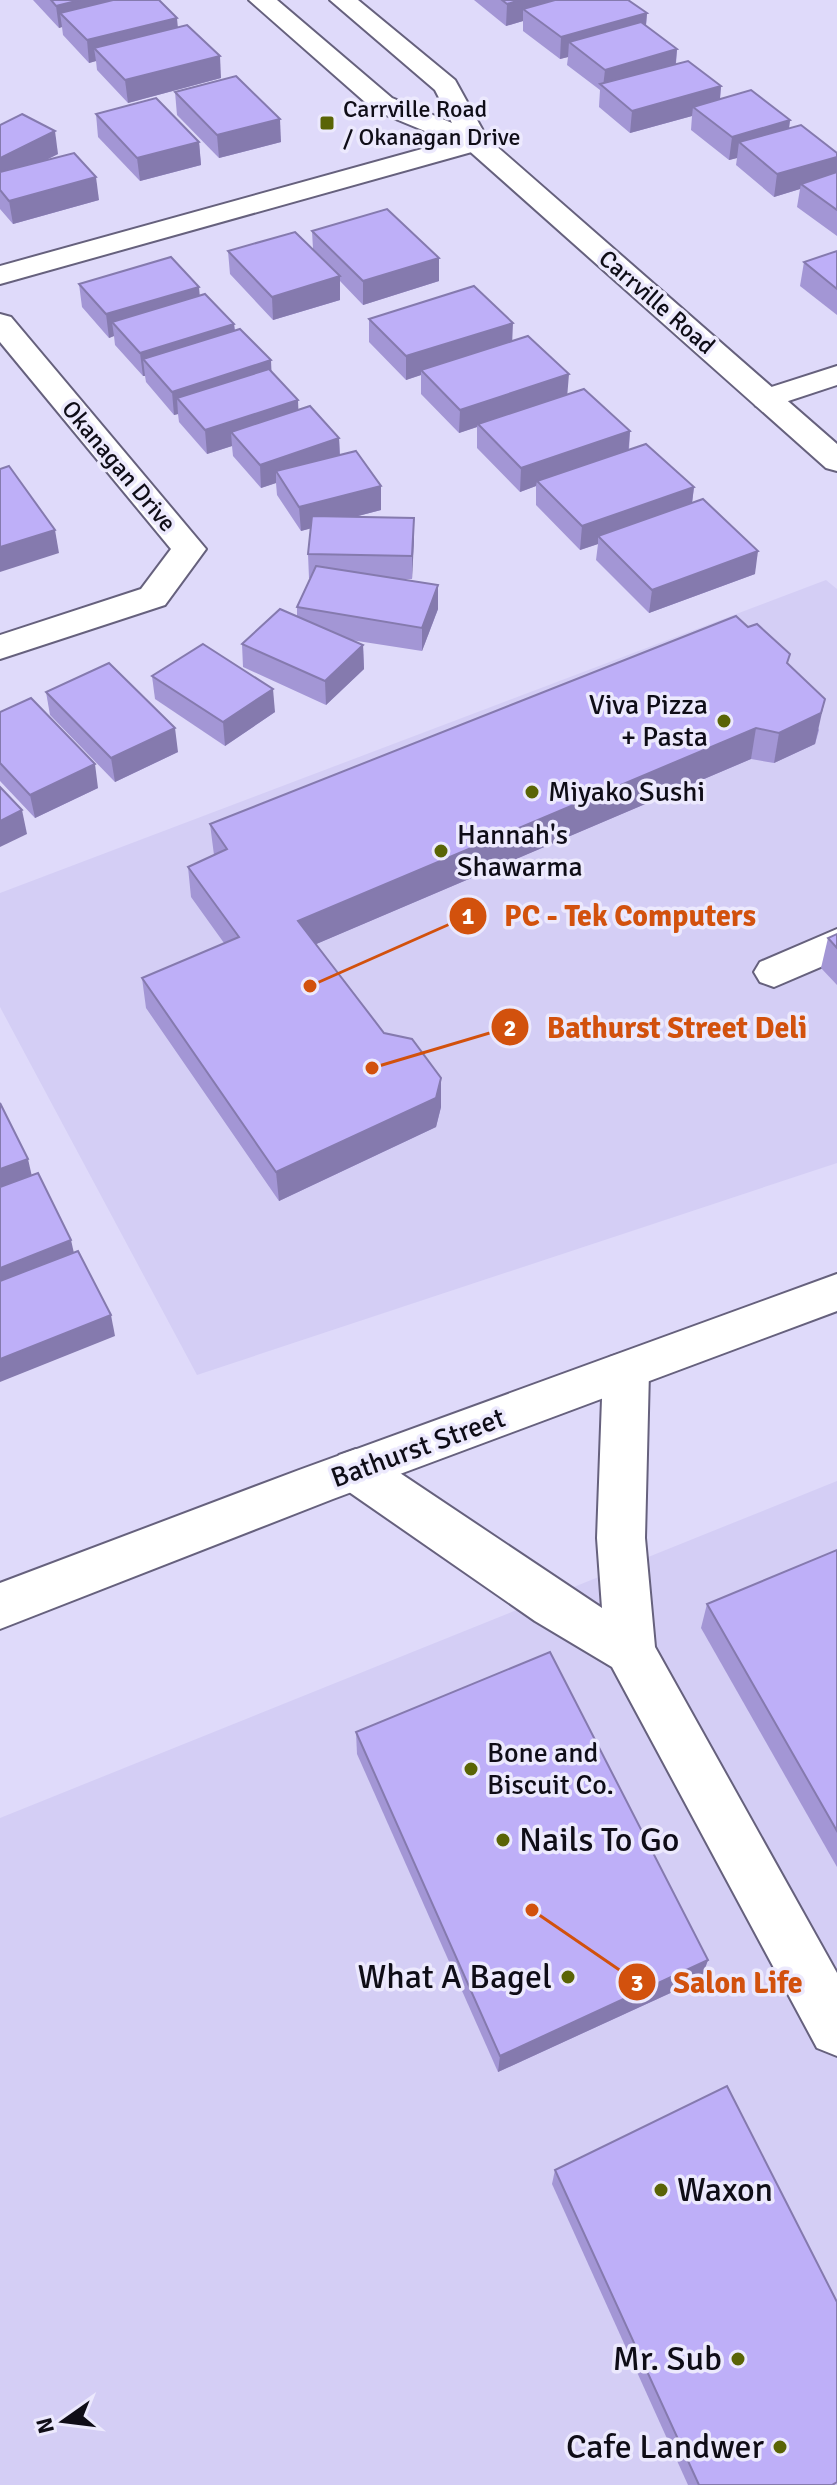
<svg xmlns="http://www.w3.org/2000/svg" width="837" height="2485" viewBox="0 0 837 2485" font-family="Signika,sans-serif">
<rect width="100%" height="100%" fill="#dfdafa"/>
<!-- built -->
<g fill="#d4cef5">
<path d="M826 580 837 589V1163L197 1375 0 1007V893Z"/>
<path d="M837 1481V2485H0V1818Z"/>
</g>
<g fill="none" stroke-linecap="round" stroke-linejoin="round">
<defs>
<g id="minor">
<path d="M476 134 486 136 490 142 486 148 0 284V266Z"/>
<path d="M0 314 11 317 206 549 165 605 0 659V635L141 589 171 549 0 342Z"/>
<path d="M837 366V385L767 408 756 406 751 399 756 392Z"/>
<path d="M837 929V960L774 987 760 982 754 972 760 962Z"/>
<path d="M626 1352 642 1357 649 1371 645 1538 655 1647 837 1973V2056L817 2048 612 1667 535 1621 339 1485 332 1470 339 1455 356 1449 373 1455 602 1608 597 1538 603 1371 610 1357Z"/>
</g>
<g id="major">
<path d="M249 0H277L392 98 452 123 435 90 330 0H358L455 80 487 138 837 444V471L826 468 466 148 374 110Z"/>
<path d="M837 1274V1311L333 1499 0 1629V1583L299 1470Z"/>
</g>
</defs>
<!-- minor casing -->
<use href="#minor" stroke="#66617d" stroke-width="4"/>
<!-- major casing -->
<use href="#major" stroke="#66617d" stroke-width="4"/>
<!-- minor -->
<use href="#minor" fill="#fff" fill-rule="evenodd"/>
<!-- major -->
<use href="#major" fill="#fff" fill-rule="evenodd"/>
</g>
<!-- wall -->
<g fill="#a396d5">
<path d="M33 0H159L178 27 221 78 128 103 97 70 96 61 89 63 63 35 62 27 59 28Z"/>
<path d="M474 0H628L647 13 646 26 677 49 676 64 721 86 720 100 790 120 789 129 837 153V236L797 207 800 189 774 197 736 165 737 158 729 160 691 130 692 116 630 133 599 107 600 90 567 65 568 57 560 59 523 31V21L506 26Z"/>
<path d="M175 92 281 142 219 158 177 115Z"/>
<path d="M96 114 199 142 201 165 140 181 98 137Z"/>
<path d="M0 125 58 154 46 160 99 200 13 224 0 209Z"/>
<path d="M312 231 439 258V281L363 305 340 281V300L273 320 230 274 228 251 313 249Z"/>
<path d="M837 251V315L800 286 804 262Z"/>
<path d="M79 284 199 287V295L234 324 235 330 271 360V372L298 400V410L339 438 340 455 381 510 354 517 414 518 412 579H401L438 609 422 651 351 640 363 645 364 669 326 705 243 667 242 644 297 616V607L311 578H309L308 554 311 528 301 531 277 495 276 483 261 488 233 456 232 446 207 454 179 422 178 414 174 415 146 382 145 376H143L115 345 114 336 109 338 82 307Z"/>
<path d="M369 319 512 341 567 394 630 431 629 450 694 487 692 503 755 574 649 613 596 560 598 544 580 550 536 505V486L520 492 477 448V427L459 433 421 394V375L406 380 369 342Z"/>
<path d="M789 665 819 730 815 744 774 763 751 759 316 944 384 1033 441 1078V1107L436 1127 279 1201 146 1008 142 978 224 943 191 897 188 867 214 855 210 824Z"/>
<path d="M152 676 275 712 225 746 155 699Z"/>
<path d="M46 692 178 752 115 782 50 715Z"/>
<path d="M0 712 98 788 35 818 0 781Z"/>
<path d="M837 934V985L821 968 828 938Z"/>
<path d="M837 1550V1867L701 1628 707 1604Z"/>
<path d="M356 1732 708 1960 701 1979 498 2072 357 1754Z"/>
<path d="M555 2170 835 2485H688L552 2184Z"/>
</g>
<!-- shaded-wall -->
<g fill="#857aae">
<path d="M80 0H145L60 13 62 27 59 28 56 6Z"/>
<path d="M520 0H583L523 9V21L506 26 507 4Z"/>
<path d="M647 13 645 35 569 42 568 57 560 59 561 37Z"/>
<path d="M177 18 179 40 94 48 96 61 89 63 87 40Z"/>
<path d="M677 49 675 71 603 87 605 70Z"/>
<path d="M220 56 221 78 128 103 125 80Z"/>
<path d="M721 86 719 109 693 107 692 116 630 133 632 111Z"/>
<path d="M280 119 281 142 219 158 217 135Z"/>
<path d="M790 120 787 142H739L737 158 729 160 732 137Z"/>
<path d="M55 131 58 154 0 183V158Z"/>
<path d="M199 142 201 165 140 181 137 158Z"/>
<path d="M837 157V179L801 184 800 189 774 197 777 174Z"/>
<path d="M96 177 99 200 13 224 9 201Z"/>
<path d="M439 258V281L363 305V281Z"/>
<path d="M340 276V300L273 320 272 297Z"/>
<path d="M199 287 201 310 112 322 114 336 109 338 106 314Z"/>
<path d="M513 323 512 346 421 370V375L406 380V356Z"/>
<path d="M234 324 236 347 143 359 145 376H143L140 353Z"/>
<path d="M271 360 272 384 177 398 178 414 174 415 172 392Z"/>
<path d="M569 374 567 398 478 424 477 427 459 433 460 410Z"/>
<path d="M298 400 299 424 231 432 232 446 207 454 205 430Z"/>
<path d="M630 431 628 455 537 481 536 486 520 492 521 468Z"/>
<path d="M339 438 340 461 276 471V483L261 488 260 465Z"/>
<path d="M381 486V510L301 531 299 507Z"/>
<path d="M694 487 691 511 598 536V544L580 550 582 526Z"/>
<path d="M414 518V541L412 579V556Z"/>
<path d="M55 530 59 553 0 572V547Z"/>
<path d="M758 551 755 574 649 613 652 590Z"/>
<path d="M438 585V609L422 651V628Z"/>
<path d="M363 645 364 669 326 705 325 681Z"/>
<path d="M273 689 275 712 225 746 223 722Z"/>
<path d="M825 699 815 744 774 763 779 733Z"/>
<path d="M175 728 178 752 115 782 111 758Z"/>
<path d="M756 728 751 759 300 951 298 921Z"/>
<path d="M95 764 98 788 35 818 30 795Z"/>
<path d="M22 810 27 834 0 847V821Z"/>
<path d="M441 1078V1107L436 1127 279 1201 276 1172Z"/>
<path d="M28 1159 33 1181 0 1193V1169Z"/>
<path d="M71 1240 76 1262 0 1291V1268Z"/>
<path d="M111 1315 115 1336 0 1382V1359Z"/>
<path d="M708 1960 701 1979 498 2072 500 2056Z"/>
</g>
<!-- building -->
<g fill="#beaff8" stroke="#857aae" stroke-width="2">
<path d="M51 0H80L56 6Z"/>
<path d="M113 0H159L177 18 87 40 60 13Z"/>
<path d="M502 0H520L507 4Z"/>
<path d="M555 0H628L647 13 561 37 523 9Z"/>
<path d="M641 22 677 49 605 70 569 42Z"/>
<path d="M187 25 220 56 125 80 94 48Z"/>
<path d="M688 61 721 86 632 111 600 84Z"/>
<path d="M236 76 280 119 217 135 175 92Z"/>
<path d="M751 90 790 120 732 137 693 107Z"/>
<path d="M156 98 199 142 137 158 96 114Z"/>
<path d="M22 114 55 131 0 158V125Z"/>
<path d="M801 125 837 153V157L777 174 739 142Z"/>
<path d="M74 153 96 177 9 201 0 190V172Z"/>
<path d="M837 172V210L801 184Z"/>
<path d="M387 209 439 258 363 281 312 231Z"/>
<path d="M295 232 340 276 272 297 228 251Z"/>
<path d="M837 251V289L804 262Z"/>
<path d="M171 257 199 287 106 314 79 284Z"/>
<path d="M474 286 513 323 406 356 369 319Z"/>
<path d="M205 294 234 324 140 353 112 322Z"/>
<path d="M240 329 271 360 172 392 143 359Z"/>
<path d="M528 336 569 374 460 410 421 370Z"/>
<path d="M269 369 298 400 205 430 177 398Z"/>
<path d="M584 389 630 431 521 468 478 424Z"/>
<path d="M310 406 339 438 260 465 231 432Z"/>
<path d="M646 444 694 487 582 526 537 481Z"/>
<path d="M356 451 381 486 299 507 276 471Z"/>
<path d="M9 466 55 530 0 547V469Z"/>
<path d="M703 499 758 551 652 590 598 536Z"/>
<path d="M312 516 414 518 412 556 308 554Z"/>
<path d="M316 566 438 585 422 628 297 607Z"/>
<path d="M280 609 363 645 325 681 242 644Z"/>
<path d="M736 616 748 627 757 624 790 654 787 663 825 699 821 713 779 733 756 728 298 921 384 1033 412 1039 441 1078 436 1098 276 1172 142 978 239 937 188 867 227 849 210 824Z"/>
<path d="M203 644 273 689 223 722 152 676Z"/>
<path d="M109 663 175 728 111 758 46 692Z"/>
<path d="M31 698 95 764 30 795 0 763V712Z"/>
<path d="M0 787 22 810 0 821Z"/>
<path d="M837 934V948L828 938Z"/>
<path d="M0 1103 28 1159 0 1169Z"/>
<path d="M38 1173 71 1240 0 1268V1187Z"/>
<path d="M78 1251 111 1315 0 1359V1281Z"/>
<path d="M837 1550V1831L707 1604Z"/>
<path d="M550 1652 708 1960 500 2056 356 1732Z"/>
<path d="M727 2086 837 2302V2482L832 2485H699L555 2170Z"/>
</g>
<!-- markers -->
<g fill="#5a6405" stroke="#ece9fd" stroke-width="3">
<rect x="319" y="115" width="16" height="16" rx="4"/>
<circle cx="724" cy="721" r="8"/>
<circle cx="532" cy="792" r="8"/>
<circle cx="441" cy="851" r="8"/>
<circle cx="471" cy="1769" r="8"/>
<circle cx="503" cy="1840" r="8"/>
<circle cx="568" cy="1977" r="8"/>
<circle cx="661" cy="2190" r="8"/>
<circle cx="738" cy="2359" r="8"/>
<circle cx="780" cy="2447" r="8"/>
</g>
<g text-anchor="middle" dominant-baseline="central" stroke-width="7" stroke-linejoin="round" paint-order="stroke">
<!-- far-poi labels -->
<g font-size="24" fill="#0f0d17" stroke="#ece9fd" text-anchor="start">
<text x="343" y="109">Carrville Road<tspan x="343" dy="28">/ Okanagan Drive</tspan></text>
</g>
<!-- far-street labels -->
<g font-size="24" fill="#0f0d17" stroke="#ece9fd">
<text transform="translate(657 302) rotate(41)">Carrville Road</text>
<text transform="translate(119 466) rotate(50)">Okanagan Drive</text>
</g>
<!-- poi labels -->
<g font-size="28" fill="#0f0d17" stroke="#ece9fd" text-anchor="start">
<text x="708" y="705" text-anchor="end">Viva Pizza<tspan x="708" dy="32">+ Pasta</tspan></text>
<text x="548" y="792">Miyako Sushi</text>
<text x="457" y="835">Hannah's<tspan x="457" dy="32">Shawarma</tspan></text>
<text x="487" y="1753">Bone and<tspan x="487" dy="32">Biscuit Co.</tspan></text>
</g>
<!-- street labels -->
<g font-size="28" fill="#0f0d17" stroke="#ece9fd">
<text transform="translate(418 1448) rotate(-20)">Bathurst Street</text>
</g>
<!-- near-poi labels -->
<g font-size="34" fill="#0f0d17" stroke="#ece9fd" text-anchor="end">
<text x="519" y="1840" text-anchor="start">Nails To Go</text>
<text x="552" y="1977">What A Bagel</text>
<text x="677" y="2190" text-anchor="start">Waxon</text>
<text x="722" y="2359">Mr. Sub</text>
<text x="764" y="2447">Cafe Landwer</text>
</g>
</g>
<!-- callouts -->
<path fill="none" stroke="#d2510d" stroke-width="3" d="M310 986L468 916M372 1068L510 1027M532 1910L637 1982"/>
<g fill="#d2510d" stroke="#ece9fd" stroke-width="3">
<circle cx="310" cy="986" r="8"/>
<circle cx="372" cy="1068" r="8"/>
<circle cx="532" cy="1910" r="8"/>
<circle cx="468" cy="916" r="20"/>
<circle cx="510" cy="1027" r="20"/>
<circle cx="637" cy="1982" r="20"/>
</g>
<g font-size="24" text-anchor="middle" font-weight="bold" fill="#fff">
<text x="468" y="924">1</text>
<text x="510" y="1036">2</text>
<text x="637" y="1991">3</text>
</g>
<g font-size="30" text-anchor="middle" font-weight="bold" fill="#d2510d" stroke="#ece9fd" stroke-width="7" stroke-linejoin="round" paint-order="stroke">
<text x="630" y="926">PC - Tek Computers</text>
<text x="677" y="1038">Bathurst Street Deli</text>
<text x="738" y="1993">Salon Life</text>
</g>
<!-- north arrow -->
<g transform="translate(64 2421) rotate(256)" stroke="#ece9fd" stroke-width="6" paint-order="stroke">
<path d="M0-6L14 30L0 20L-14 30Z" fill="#0f0d17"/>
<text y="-12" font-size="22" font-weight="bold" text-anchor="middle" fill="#0f0d17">N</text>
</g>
</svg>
